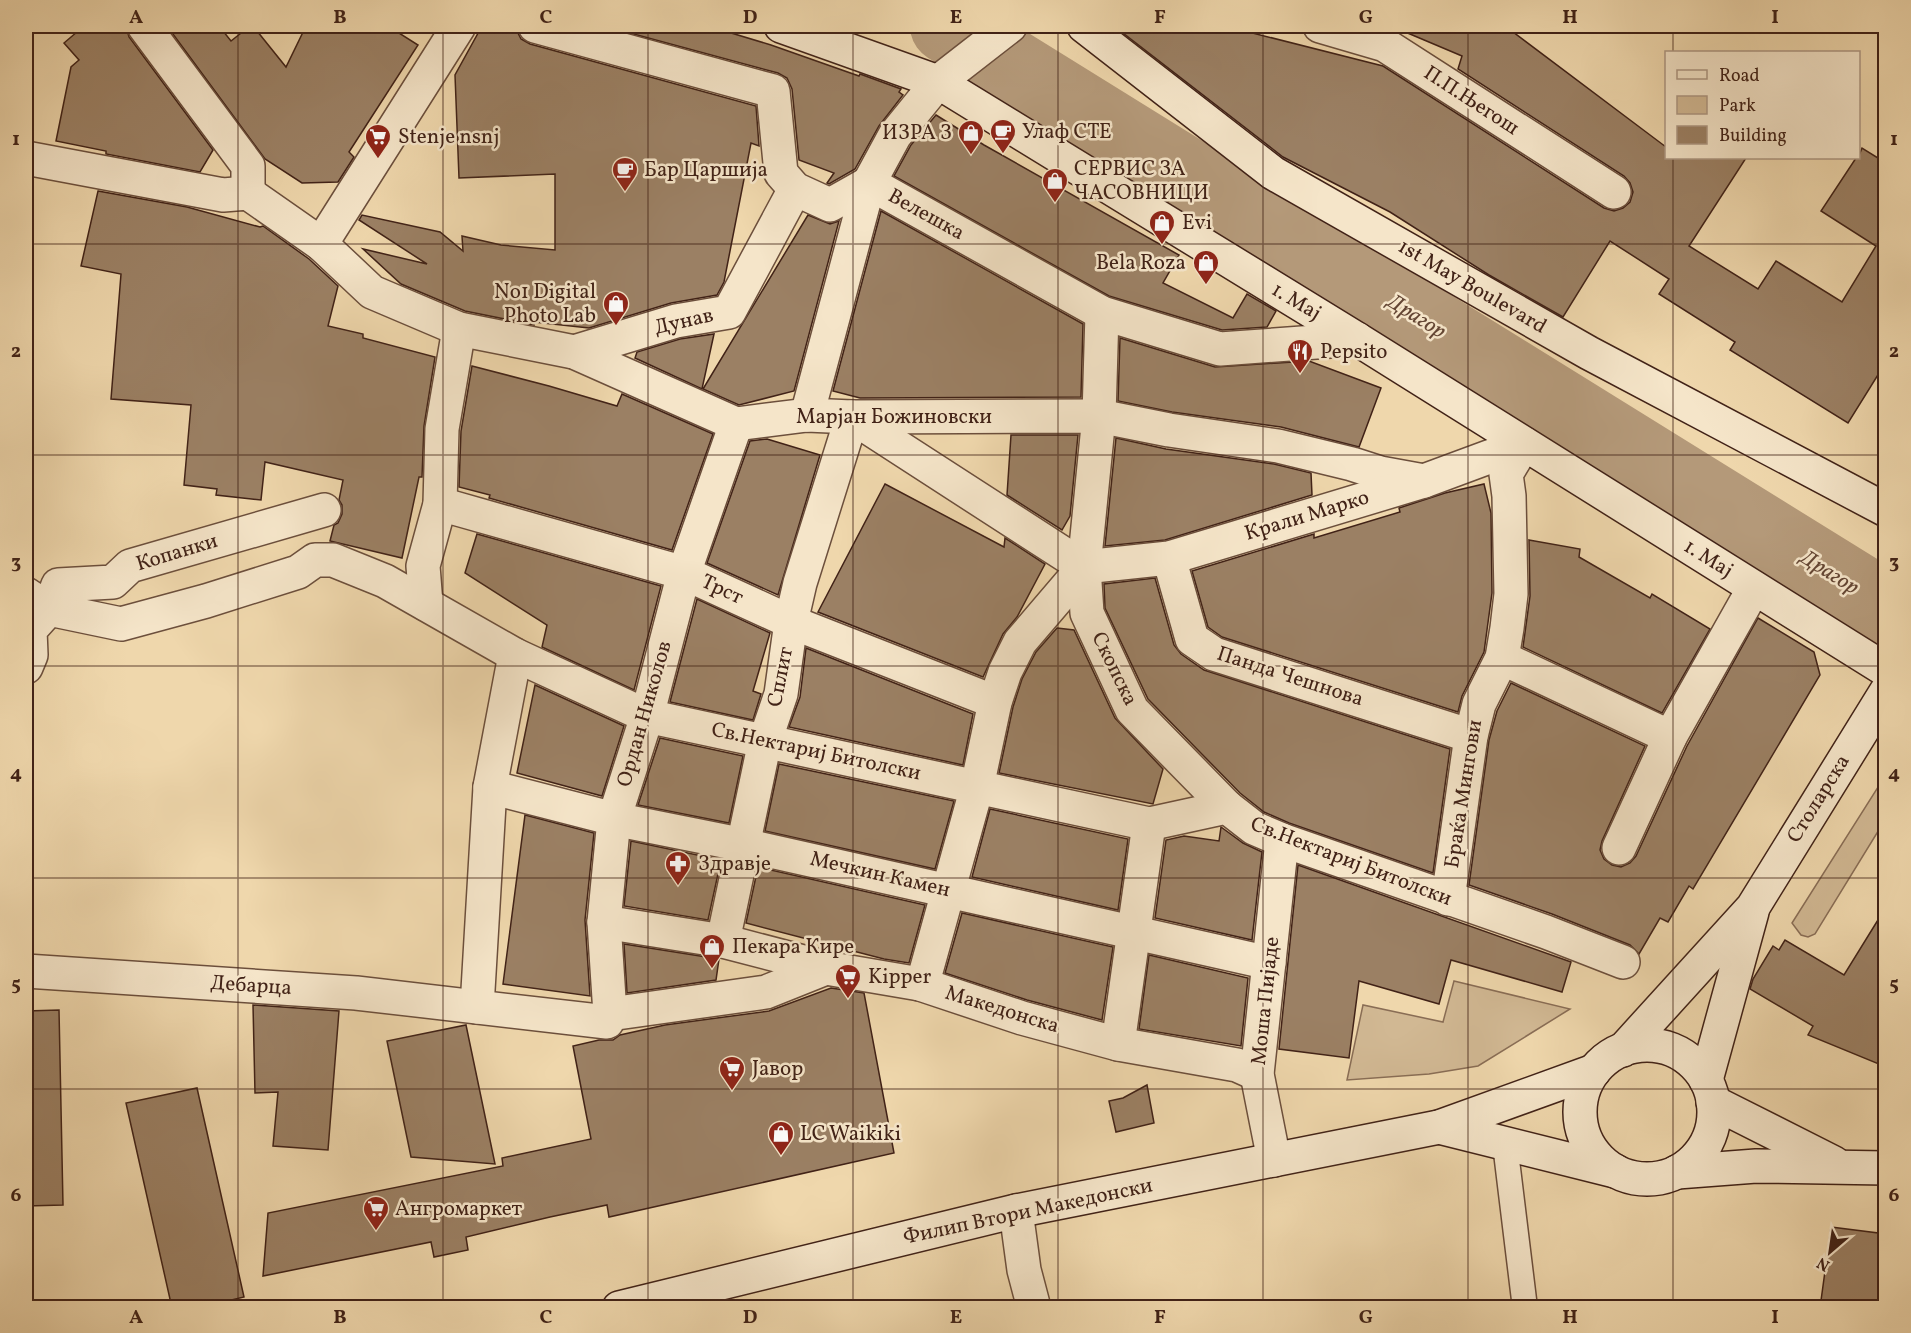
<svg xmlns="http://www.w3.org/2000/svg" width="1911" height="1333" viewBox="0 0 1911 1333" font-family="Vollkorn,serif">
<rect width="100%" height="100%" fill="#efd7ac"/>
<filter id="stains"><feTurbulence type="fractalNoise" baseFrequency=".00333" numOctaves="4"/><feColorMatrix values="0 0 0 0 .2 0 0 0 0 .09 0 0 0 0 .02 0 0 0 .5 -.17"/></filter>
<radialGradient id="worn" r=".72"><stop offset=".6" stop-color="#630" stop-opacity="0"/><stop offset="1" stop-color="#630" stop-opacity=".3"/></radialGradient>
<!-- green -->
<g fill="#d1b893" stroke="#896d55" stroke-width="1.5">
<path d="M1885 776V820L1815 934 1808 937 1801 935 1792 923Z"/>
<path d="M1454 981 1570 1009 1478 1066 1429 1074 1347 1080 1363 1005 1443 1022Z"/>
</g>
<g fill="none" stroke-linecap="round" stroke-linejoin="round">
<!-- river -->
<path stroke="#b49979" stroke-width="74" d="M947 26 1886 608"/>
</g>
<!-- building -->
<g fill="#9b8064" stroke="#412217" stroke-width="1.5">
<path d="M84 26H126L129 37 213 150 200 172 106 154V151L56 141 71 67 79 60 64 43Z"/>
<path d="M167 26H219L231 41 250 26H253L286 67 306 26H388L418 45 349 152 354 157 338 182 302 183 265 159Z"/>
<path d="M482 26H517V31L521 39 530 44 756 106 759 146 751 143 724 282 717 295 671 303 589 328 534 322V325L465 311 401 284 363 249 427 264 359 220 362 215 440 232 463 251 462 236 501 245 555 250V174L459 178 455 75Z"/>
<path d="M604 26H708L771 45 859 76 860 74 901 89 899 92 903 95 879 126 855 169 829 184 827 183 834 173 799 160 792 89 787 78 778 73Z"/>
<path d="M1114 26H1225L1383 66 1604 208 1614 211 1623 208 1630 202 1633 192 1630 183 1624 176 1458 69 1462 56 1391 26H1505L1666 147V158H1746L1689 246 1758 289 1776 261 1842 302 1876 246 1821 211 1856 158H1858L1862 148 1886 163V362L1848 423 1730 350 1735 342 1659 294 1669 279 1610 241 1563 317 1489 275 1390 212 1283 157Z"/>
<path d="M936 115 984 145 1179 255 1163 283 1233 318 1247 294 1276 311 1267 327 1222 330 1109 296 894 176 911 145Z"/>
<path d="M98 191 187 207 260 227 263 226 309 259 338 286 328 326 363 334V338L435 357 424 426 422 477H419L402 558 330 541 334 525 338 523 342 514V505L339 500 343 480 265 462 261 500 216 495 217 489 184 485 191 405 111 399 121 274 81 266Z"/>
<path d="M881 211 1083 324 1081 397 860 398 833 391Z"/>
<path d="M808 215 830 224 839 221 794 391 739 405 703 389Z"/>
<path d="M714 334 702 389 635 358 637 352 680 339Z"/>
<path d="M1120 338 1215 367 1309 361 1381 388 1359 447 1281 427 1172 412 1118 401Z"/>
<path d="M472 366 549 386 617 406 622 394 713 434 672 550 489 498 490 495 459 487 461 431Z"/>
<path d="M1011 435H1078L1070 516 1062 530 1007 495Z"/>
<path d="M1116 438 1166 449 1274 464 1311 473 1312 495 1165 540 1105 546Z"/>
<path d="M767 439 820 455 778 595 707 563 750 441Z"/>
<path d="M885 484 1004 547 1005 538 1045 564 1017 617 1003 634 983 677 818 612Z"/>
<path d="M1484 484 1491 513 1492 593 1484 652 1462 696 1458 712 1222 637 1208 627 1192 571 1314 534V538L1400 512 1399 508 1445 493Z"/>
<path d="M477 534 661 586 634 690 542 647 547 625 465 573Z"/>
<path d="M1529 540 1580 549 1579 557 1650 598 1652 594 1710 629 1662 713 1523 647 1530 596Z"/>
<path d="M1155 578 1174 645 1181 654 1204 670 1450 749 1433 873 1289 823 1264 812 1240 793 1148 699 1105 608 1104 584Z"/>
<path d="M697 599 770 633 753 691 761 694 753 720 670 702Z"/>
<path d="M1758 618 1814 652 1820 675 1693 889 1689 886 1668 922 1660 918 1639 954 1630 945 1552 914 1469 885 1489 740 1497 711 1511 683 1645 746 1602 841 1600 850 1604 859 1612 865 1621 867 1630 863 1636 856 1687 746Z"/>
<path d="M1057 628 1074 630 1115 718 1163 769 1153 804 999 773 1013 707 1022 679 1036 652Z"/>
<path d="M806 648 973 714 963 765 789 727 800 697Z"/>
<path d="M535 685 624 726 602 796 517 773Z"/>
<path d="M660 738 743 756 729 823 638 805Z"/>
<path d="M779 764 954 801 935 869 765 831Z"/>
<path d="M990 809 1128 839 1118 910 972 877Z"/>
<path d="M525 815 594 833 585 920 590 996 503 984Z"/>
<path d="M1221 827 1243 843 1262 852 1252 940 1155 918 1166 840 1184 836 1219 841Z"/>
<path d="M631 841 721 860 708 920 624 906Z"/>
<path d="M1298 865 1571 962 1562 992 1451 960 1439 1004 1359 981 1349 1058 1279 1049Z"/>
<path d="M758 867 925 905 909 963 884 959 746 923Z"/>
<path d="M1886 907V1067L1808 1035 1813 1026 1750 989 1753 979 1773 946 1779 950 1785 940 1844 975Z"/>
<path d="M962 913 1113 947 1102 1020 1027 1000 945 973Z"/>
<path d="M624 944 719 959 716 980 627 993Z"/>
<path d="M1149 955 1248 978 1241 1046 1139 1029Z"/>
<path d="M831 988 864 993 894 1153 609 1217 607 1205 550 1217 466 1237 468 1250 434 1257 431 1242 263 1276 268 1213 503 1166 502 1158 591 1139 573 1046 599 1040H613L620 1035 665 1025 769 1011Z"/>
<path d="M253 1005 339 1011 328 1150 273 1146 278 1092 255 1093Z"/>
<path d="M59 1010 63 1205 26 1206V1011Z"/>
<path d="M466 1025 495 1164 411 1157 387 1041Z"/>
<path d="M1147 1085 1154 1123 1116 1132 1109 1101 1123 1098Z"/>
<path d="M197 1088 244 1297 198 1308H172L126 1103Z"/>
<path d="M1831 1227 1886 1234V1308H1820Z"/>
</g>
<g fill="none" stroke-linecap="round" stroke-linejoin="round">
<defs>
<path id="lane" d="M1505 1144 1525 1308"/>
<g id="street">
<path d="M144 26 248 166V193"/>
<path d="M535 26 773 91 781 173 795 189 830 205 869 183 1102 313 1220 349 1357 339"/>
<path d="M1320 26 1385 45 1614 192"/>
<path d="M26 158 223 195 248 193 321 244 372 292 459 329 574 352 736 424 807 415 852 417 1099 416 1169 430 1278 446 1352 464 1380 473 1424 481"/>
<path d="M321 244 459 26"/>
<path d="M1102 313 1099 416 1084 567 1087 613 1132 710 1227 807"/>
<path d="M574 352 676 321 729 312 795 189"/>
<path d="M807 415 869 183 895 135 938 82 1010 26"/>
<path d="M440 504 684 573 791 622 995 702"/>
<path d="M1169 558 1192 639 1214 654 1471 736"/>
<path d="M1084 567 1169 558 1424 481 1524 444"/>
<path d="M26 594 49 609 121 624 206 601 298 572 315 560H333L385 581 515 655 647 716 1149 824 1227 807 1254 828 1282 840 1546 932 1623 962"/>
<path d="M426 604 423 566 440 504 442 429 459 329"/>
<path d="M1502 658 1670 737"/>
<path d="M26 667 31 655 30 630 49 609 58 585 113 582 130 566 324 510"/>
<path d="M490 787 614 819 744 845 1269 963"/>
<path d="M1619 848 1670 737 1754 588"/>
<path d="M1448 899 1471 736 1479 704 1502 658 1507 628 1511 594 1509 496 1506 474 1524 444"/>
<path d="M604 922 723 941 826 968 920 984 1022 1018 1118 1044 1237 1065 1257 1074"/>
<path d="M723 941 765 741 781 694 791 622 800 583 852 417 1084 567"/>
<path d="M26 971 356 993 607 1022 610 1014"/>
<path d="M920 984 925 975 977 787 995 702 1005 672 1020 642 1084 567"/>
<path d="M477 1007 490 787 515 655"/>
<path d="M610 1014 604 922 614 819 647 716 684 573 736 424"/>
<path d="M610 1014 766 992 826 968"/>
<path d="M1118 1044 1149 824"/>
<path d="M1274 1160 1257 1074 1282 840"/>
<path d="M1016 1211 1024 1270 1034 1308"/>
</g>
<g id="secondary">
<path d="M781 26 938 82 1357 339 1886 670"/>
<path d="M1084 26 1273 173 1589 353 1886 510"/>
<circle cx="1647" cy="1112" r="67"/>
<path d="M1623 1050 1753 907 1886 692"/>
<path d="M1706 1080 1752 912"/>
<path d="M1713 1102 1834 1163"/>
<path d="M1439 1127 1615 1171"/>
<path d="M1677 1172 1756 1166 1886 1168"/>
<path d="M619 1308 1016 1211 1439 1127 1594 1071"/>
</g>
</defs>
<!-- lane casing -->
<use href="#lane" stroke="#6c4f3c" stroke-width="27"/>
<!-- street casing -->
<use href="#street" stroke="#6c4f3c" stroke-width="36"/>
<!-- secondary casing -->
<use href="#secondary" stroke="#412217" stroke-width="36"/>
<!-- lane -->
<use href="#lane" stroke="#f5e5c9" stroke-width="24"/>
<!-- street -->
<use href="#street" stroke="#f5e5c9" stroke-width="33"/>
<!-- secondary -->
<use href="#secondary" stroke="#f5e5c9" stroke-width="33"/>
</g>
<!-- grid -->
<path fill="none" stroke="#412217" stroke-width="1.5" stroke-opacity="0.55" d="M238 26V1308M443 26V1308M648 26V1308M853 26V1308M1058 26V1308M1263 26V1308M1468 26V1308M1673 26V52M1673 158V1308M26 244H1886M26 455H1886M26 666H1886M26 878H1886M26 1089H1886"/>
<!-- icons -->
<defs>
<symbol id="cafe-pin" viewBox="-11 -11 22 30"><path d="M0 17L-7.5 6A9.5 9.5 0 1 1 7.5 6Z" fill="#8f2418" stroke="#f5e5c9"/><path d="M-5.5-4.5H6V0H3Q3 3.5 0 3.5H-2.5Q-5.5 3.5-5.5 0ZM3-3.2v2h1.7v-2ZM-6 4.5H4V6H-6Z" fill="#fff"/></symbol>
<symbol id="shop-pin" viewBox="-11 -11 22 30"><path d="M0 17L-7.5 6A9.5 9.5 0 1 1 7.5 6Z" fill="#8f2418" stroke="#f5e5c9"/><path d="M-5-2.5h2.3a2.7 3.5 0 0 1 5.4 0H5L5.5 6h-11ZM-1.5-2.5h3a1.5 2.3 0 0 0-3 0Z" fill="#fff"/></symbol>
<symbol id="supermarket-pin" viewBox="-11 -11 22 30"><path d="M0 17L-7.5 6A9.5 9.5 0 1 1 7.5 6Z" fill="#8f2418" stroke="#f5e5c9"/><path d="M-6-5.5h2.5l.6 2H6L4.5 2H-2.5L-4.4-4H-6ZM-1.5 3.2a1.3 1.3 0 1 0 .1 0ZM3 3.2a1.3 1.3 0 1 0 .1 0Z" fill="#fff"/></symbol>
<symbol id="restaurant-pin" viewBox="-11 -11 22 30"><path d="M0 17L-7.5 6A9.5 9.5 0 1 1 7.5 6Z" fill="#8f2418" stroke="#f5e5c9"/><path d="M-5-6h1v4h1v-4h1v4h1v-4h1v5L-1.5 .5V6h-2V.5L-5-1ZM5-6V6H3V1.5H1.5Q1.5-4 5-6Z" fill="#fff"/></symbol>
<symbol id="pharmacy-pin" viewBox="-11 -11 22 30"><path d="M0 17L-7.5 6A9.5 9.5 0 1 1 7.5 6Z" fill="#8f2418" stroke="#f5e5c9"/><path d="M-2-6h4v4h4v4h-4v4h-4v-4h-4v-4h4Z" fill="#fff"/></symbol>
</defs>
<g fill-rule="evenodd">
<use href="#cafe-pin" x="988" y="117" width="30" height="40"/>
<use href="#shop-pin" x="956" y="118" width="30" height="40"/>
<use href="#supermarket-pin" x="363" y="122" width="30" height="40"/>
<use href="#cafe-pin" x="610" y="155" width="30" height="40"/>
<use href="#shop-pin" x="1040" y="166" width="30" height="40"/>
<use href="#shop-pin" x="1147" y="208" width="30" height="40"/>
<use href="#shop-pin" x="1191" y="248" width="30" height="40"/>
<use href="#shop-pin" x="601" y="289" width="30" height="40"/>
<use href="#restaurant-pin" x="1285" y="337" width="30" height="40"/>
<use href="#pharmacy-pin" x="663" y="849" width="30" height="40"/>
<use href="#shop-pin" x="697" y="932" width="30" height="40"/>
<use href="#supermarket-pin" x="833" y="962" width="30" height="40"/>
<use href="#supermarket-pin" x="717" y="1054" width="30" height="40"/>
<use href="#shop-pin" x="766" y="1119" width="30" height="40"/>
<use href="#supermarket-pin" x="361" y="1194" width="30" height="40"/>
</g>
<g text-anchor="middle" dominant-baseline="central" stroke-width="5" stroke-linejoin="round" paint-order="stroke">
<!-- street labels -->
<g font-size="21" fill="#412217" stroke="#f5e5c9">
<text transform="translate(1471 101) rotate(33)">П.П.Његош</text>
<text transform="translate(926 215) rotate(29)">Велешка</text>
<text transform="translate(1472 287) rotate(30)">1st May Boulevard</text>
<text transform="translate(1296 302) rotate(31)">1. Мај</text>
<text transform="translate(684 322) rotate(-13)">Дунав</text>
<text x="894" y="417">Марјан Божиновски</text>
<text transform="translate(1307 516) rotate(-17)">Крали Марко</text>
<text transform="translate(177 553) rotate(-17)">Копанки</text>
<text transform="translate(1708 559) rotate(32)">1. Мај</text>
<text transform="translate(722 590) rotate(25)">Трст</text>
<text transform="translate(1114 669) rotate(64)">Скопска</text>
<text transform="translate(781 677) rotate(-79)">Сплит</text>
<text transform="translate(1290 677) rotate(18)">Панда Чешнова</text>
<text transform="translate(645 714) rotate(-74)">Ордан Николов</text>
<text transform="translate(816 752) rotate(12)">Св.Нектариј Битолски</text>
<text transform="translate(1464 794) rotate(-81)">Браќа Мингови</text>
<text transform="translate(1819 799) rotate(-58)">Столарска</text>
<text transform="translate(1351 862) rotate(21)">Св.Нектариј Битолски</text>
<text transform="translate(880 875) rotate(13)">Мечкин Камен</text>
<text transform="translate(251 986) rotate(4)">Дебарца</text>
<text transform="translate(1266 1001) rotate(-84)">Моша Пијаде</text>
<text transform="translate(1002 1010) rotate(17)">Македонска</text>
<text transform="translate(1028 1212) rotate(-12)">Филип Втори Македонски</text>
</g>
<!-- poi labels -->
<g font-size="21" fill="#412217" stroke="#f5e5c9" text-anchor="start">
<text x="1022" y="132">Улаф СТЕ</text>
<text x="952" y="133" text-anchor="end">ИЗРА З</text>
<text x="398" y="137">Stenje nsnj</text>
<text x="1074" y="169">СЕРВИС ЗА<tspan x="1074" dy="24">ЧАСОВНИЦИ</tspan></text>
<text x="644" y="170">Бар Царшија</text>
<text x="1182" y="223">Evi</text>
<text x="1186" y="263" text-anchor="end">Bela Roza</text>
<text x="596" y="292" text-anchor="end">No1 Digital<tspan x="596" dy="24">Photo Lab</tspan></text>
<text x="1320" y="352">Pepsito</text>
<text x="698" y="864">Здравје</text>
<text x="732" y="947">Пекара Кире</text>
<text x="868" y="977">Kipper</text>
<text x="752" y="1069">Јавор</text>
<text x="800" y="1134">LC Waikiki</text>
<text x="395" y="1209">Ангромаркет</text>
</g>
<!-- water labels -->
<g font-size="22" font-style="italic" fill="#644634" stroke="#f5e5c9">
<text transform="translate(1416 317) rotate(32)">Драгор</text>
<text transform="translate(1829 573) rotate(32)">Драгор</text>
</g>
</g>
<!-- margin -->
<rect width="1911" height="1333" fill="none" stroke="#efd7ac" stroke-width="66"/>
<!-- legend -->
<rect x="1665" y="51" width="195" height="108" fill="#f5e5c9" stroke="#ad9782" stroke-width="1.5"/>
<rect x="1677" y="70" width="30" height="9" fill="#f5e5c9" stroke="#ad9782" stroke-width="1.5"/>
<text x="1719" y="81" font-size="18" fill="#412217">Road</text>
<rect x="1677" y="96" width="30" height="18" fill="#d1b893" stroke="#ad9782" stroke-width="1.5"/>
<text x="1719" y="111" font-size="18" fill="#412217">Park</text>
<rect x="1677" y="126" width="30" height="18" fill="#9b8064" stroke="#ad9782" stroke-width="1.5"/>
<text x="1719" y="141" font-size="18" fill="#412217">Building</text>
<!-- north arrow -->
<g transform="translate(1830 1252) rotate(209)" stroke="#f5e5c9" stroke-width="4.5" paint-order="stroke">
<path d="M0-4.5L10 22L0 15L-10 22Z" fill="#412217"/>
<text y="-9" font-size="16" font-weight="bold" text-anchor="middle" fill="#412217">N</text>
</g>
<rect x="33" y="33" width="1845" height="1267" fill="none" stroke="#412217" stroke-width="2"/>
<g font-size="20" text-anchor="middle" font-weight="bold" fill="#412217">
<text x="136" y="23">A</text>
<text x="340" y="23">B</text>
<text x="546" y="23">C</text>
<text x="750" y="23">D</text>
<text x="956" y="23">E</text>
<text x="1160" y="23">F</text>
<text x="1366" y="23">G</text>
<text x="1570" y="23">H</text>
<text x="1775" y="23">I</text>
<text x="16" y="145">1</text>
<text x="1894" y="145">1</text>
<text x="16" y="357">2</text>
<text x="1894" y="357">2</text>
<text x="16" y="568">3</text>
<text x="1894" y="568">3</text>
<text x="16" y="779">4</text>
<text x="1894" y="779">4</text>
<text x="16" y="990">5</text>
<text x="1894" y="990">5</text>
<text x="16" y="1201">6</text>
<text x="1894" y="1201">6</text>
<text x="136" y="1323">A</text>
<text x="340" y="1323">B</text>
<text x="546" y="1323">C</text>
<text x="750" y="1323">D</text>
<text x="956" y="1323">E</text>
<text x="1160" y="1323">F</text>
<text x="1366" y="1323">G</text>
<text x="1570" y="1323">H</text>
<text x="1775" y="1323">I</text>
</g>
<rect width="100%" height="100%" filter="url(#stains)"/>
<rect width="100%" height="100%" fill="url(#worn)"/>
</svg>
